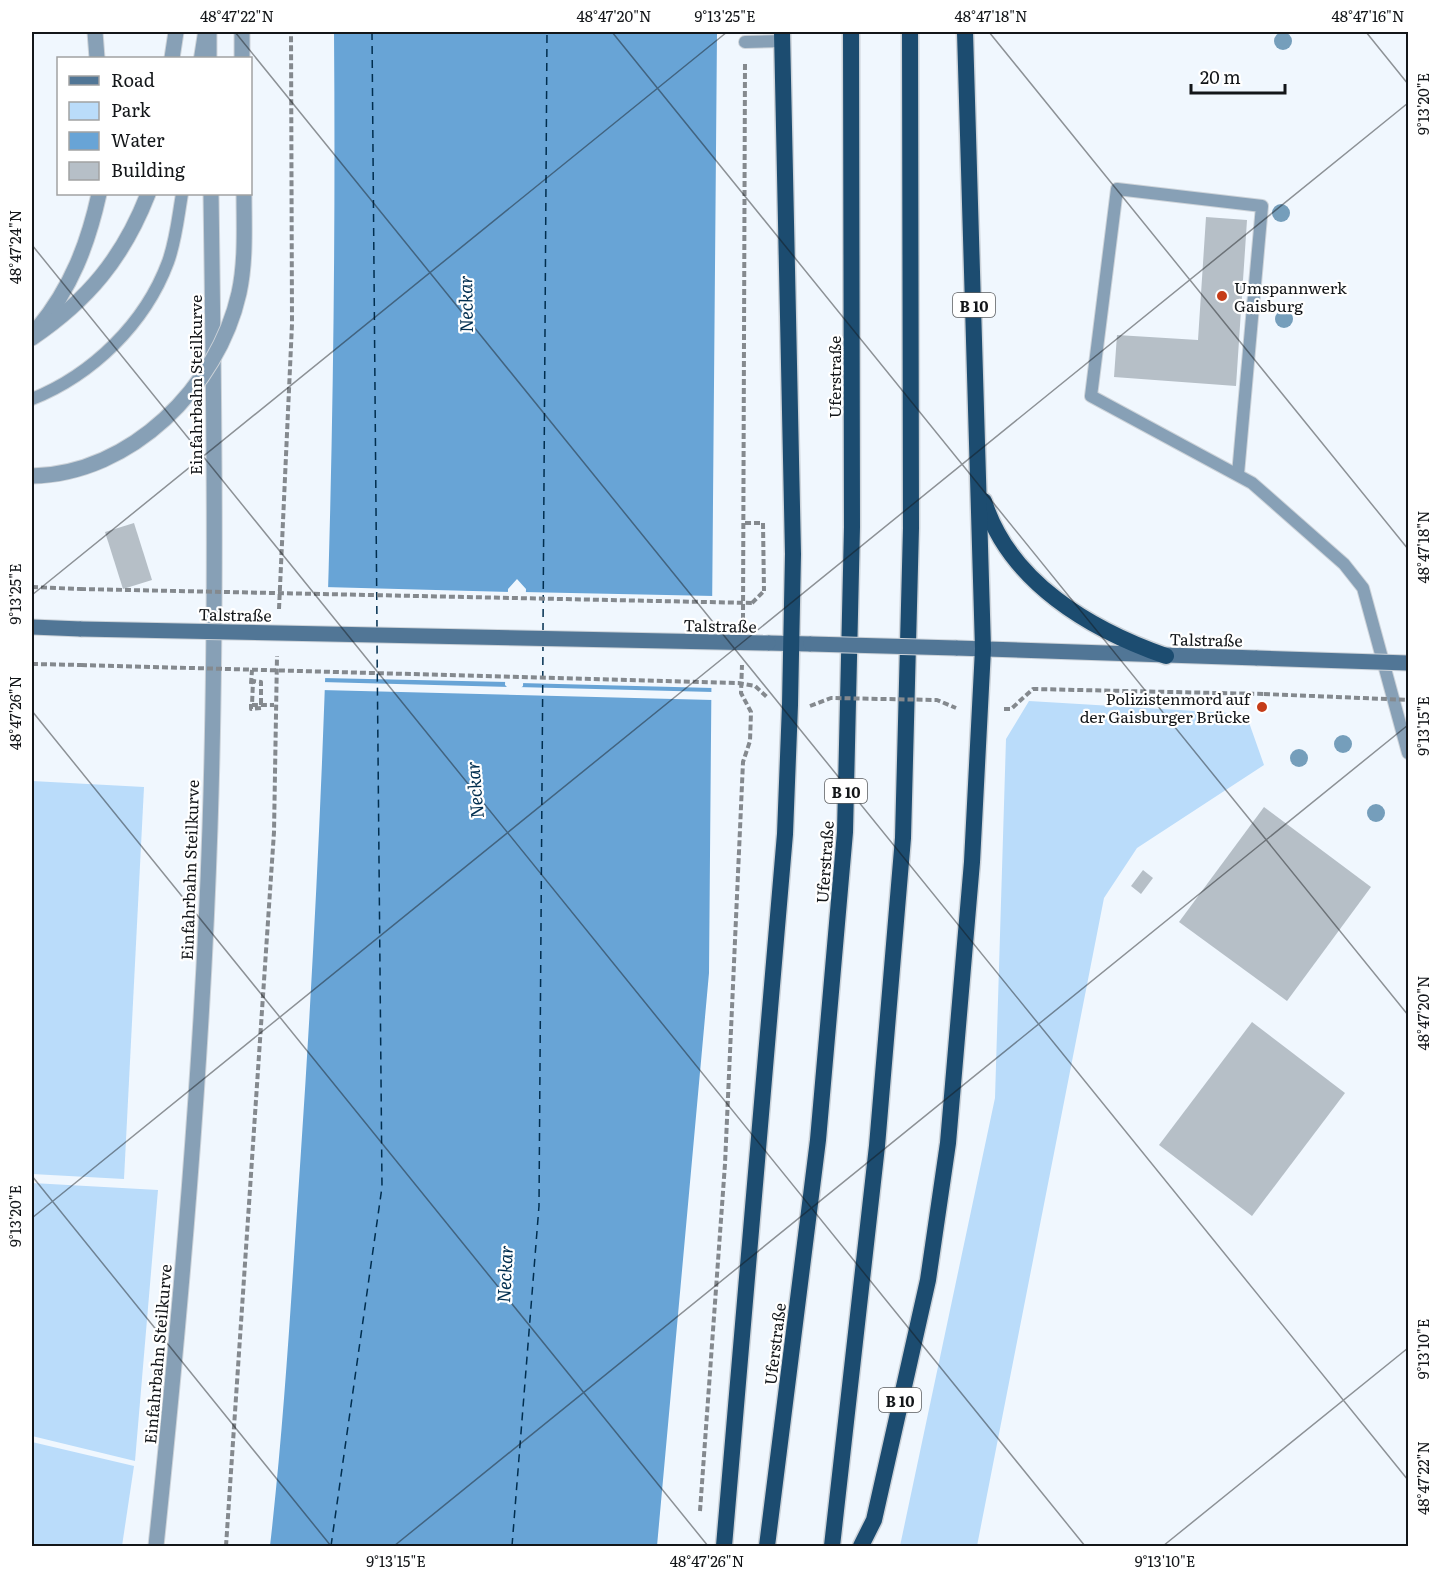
<svg xmlns="http://www.w3.org/2000/svg" width="1440" height="1578" viewBox="0 0 1440 1578" font-family="Literata,serif">
<rect width="100%" height="100%" fill="#f0f7fe"/>
<!-- green -->
<g fill="#badcfa">
<path d="M1029 701 1246 714 1264 765 1137 848 1104 898 977 1546H900L995 1098 1006 739Z"/>
<path d="M32 781 144 787 124 1179 32 1174Z"/>
<path d="M32 1183 158 1190 135 1461 32 1436Z"/>
<path d="M32 1442 134 1466 122 1546H32Z"/>
</g>
<!-- water -->
<path fill="#68a4d6" fill-rule="evenodd" d="M334 32H717L709 973 657 1546H270C285 1415 292 1283 301 1151 326 779 337 405 334 32ZM517 579 526 589 523 686 514 694 505 685 508 589Z"/>
<!-- pier -->
<g fill="#f0f7fe">
<path d="M324 587 511 592 508 682 322 678Z"/>
<path d="M523 592 714 596 713 688 520 683Z"/>
<path d="M321 682 510 687 514 690 517 687 713 692V700L321 690Z"/>
</g>
<g fill="none" stroke-linecap="round" stroke-linejoin="round">
<!-- ferry -->
<g stroke="#002e4f" stroke-width="1.5" stroke-dasharray="8 6" stroke-linecap="butt">
<path d="M372 32 377 628"/>
<path d="M543 631 547 32"/>
<path d="M331 1546 382 1187 377 642"/>
<path d="M512 1546 539 1206 543 644"/>
</g>
</g>
<!-- building -->
<g fill="#b6bfc7">
<path d="M1206 217 1247 220 1236 386 1114 377 1117 335 1198 340Z"/>
<path d="M134 523 152 580 123 589 105 532Z"/>
<path d="M1264 807 1371 887 1287 1001 1179 922Z"/>
<path d="M1143 870 1153 878 1141 894 1131 886Z"/>
<path d="M1252 1022 1345 1093 1252 1216 1159 1145Z"/>
</g>
<g fill="none" stroke-linecap="round" stroke-linejoin="round">
<defs>
<g id="service">
<path d="M745 42 783 41"/>
<path d="M200 58 204 33"/>
<path d="M32 399C92 375 145 324 168 262 176 240 178 217 182 194"/>
<path d="M1238 474 1262 206 1117 189 1091 396 1252 483 1344 564 1363 588 1408 753"/>
</g>
<g id="minor">
<path d="M95 32 97 58"/>
<path d="M209 32V58"/>
<path d="M242 32V58"/>
<path d="M172 58 176 32"/>
<path d="M38 328C71 288 88 244 99 194"/>
<path d="M32 338C88 300 123 258 148 194"/>
<path d="M156 1546C181 1307 202 1067 210 827 217 616 214 404 211 194"/>
</g>
<g id="secondary">
<path d="M32 627 81 629"/>
<path d="M768 643 811 644"/>
<path d="M956 648 1257 658"/>
</g>
<g id="trunk">
<path d="M984 501C1009 582 1091 630 1166 656"/>
<path d="M724 1546 785 834 790 705 793 554 782 32"/>
<path d="M767 1546 818 1140 845 832 852 527 851 32"/>
<path d="M832 1546 877 1146 903 838 911 528 910 32"/>
<path d="M861 1546 874 1520 928 1280 948 1143 972 862 983 649 965 32"/>
</g>
</defs>
<!-- service casing -->
<use href="#service" stroke="#cdd3d9" stroke-width="14"/>
<!-- minor casing -->
<use href="#minor" stroke="#cdd3d9" stroke-width="17"/>
<!-- secondary casing -->
<use href="#secondary" stroke="#cdd3d9" stroke-width="17"/>
<!-- trunk casing -->
<use href="#trunk" stroke="#cdd3d9" stroke-width="19"/>
<!-- path -->
<g stroke="#84898e" stroke-width="4" stroke-dasharray="6 3" stroke-linecap="butt">
<path d="M745 523H763L764 591"/>
<path d="M32 587 80 589"/>
<path d="M752 603 764 591"/>
<path d="M279 609 292 324 291 32"/>
<path d="M743 619 745 62"/>
<path d="M32 664 81 665"/>
<path d="M251 684 252 670"/>
<path d="M261 704V682L253 681 252 705H274"/>
<path d="M1004 709H1011L1033 689 1264 694"/>
<path d="M700 1511 725 1164 743 762 750 741 751 712 741 693 742 665"/>
<path d="M226 1546 274 832 277 656"/>
</g>
<!-- service -->
<use href="#service" stroke="#87a0b6" stroke-width="12"/>
<!-- minor -->
<use href="#minor" stroke="#87a0b6" stroke-width="15"/>
<!-- secondary -->
<use href="#secondary" stroke="#517696" stroke-width="15"/>
<!-- trunk -->
<use href="#trunk" stroke="#1c4c70" stroke-width="16"/>
<defs>
<path id="minor-bridge" d="M32 476C131 474 218 387 239 293 246 261 244 226 244 194"/>
<g id="secondary-bridge">
<path d="M81 629 768 643"/>
<path d="M811 644 956 648"/>
<path d="M1257 658 1408 663"/>
</g>
</defs>
<!-- minor-bridge casing -->
<use href="#minor-bridge" stroke="#cdd3d9" stroke-width="17" stroke-linecap="butt"/>
<!-- secondary-bridge casing -->
<use href="#secondary-bridge" stroke="#cdd3d9" stroke-width="17" stroke-linecap="butt"/>
<!-- path-bridge -->
<g stroke="#84898e" stroke-width="4" stroke-dasharray="6 3" stroke-linecap="butt">
<path d="M80 589 752 603"/>
<path d="M81 665 738 683 755 686 768 698"/>
<path d="M1264 694 1408 700"/>
<path d="M251 704V709L261 708V704"/>
<path d="M810 706 831 698 937 700 956 708"/>
</g>
<!-- minor-bridge -->
<use href="#minor-bridge" stroke="#87a0b6" stroke-width="15"/>
<!-- secondary-bridge -->
<use href="#secondary-bridge" stroke="#517696" stroke-width="15"/>
</g>
<!-- trees -->
<g fill="#759ebb">
<circle cx="1283" cy="41" r="9"/>
<circle cx="1281" cy="213" r="9"/>
<circle cx="1284" cy="319" r="9"/>
<circle cx="1343" cy="744" r="9"/>
<circle cx="1299" cy="758" r="9"/>
<circle cx="1376" cy="813" r="9"/>
</g>
<!-- ticks -->
<path fill="none" stroke="#131619" stroke-width="1.5" stroke-opacity="0.45" d="M235 32 1408 1480M612 32 1408 1015M989 32 1408 549M1366 32 1408 84M32 245 1085 1546M32 595 727 32M32 711 708 1546M32 1176 331 1546M32 1218 1408 103M394 1546 1408 725M1163 1546 1408 1348"/>
<!-- markers -->
<g fill="#c53c18" stroke="#fff" stroke-width="2">
<circle cx="1222" cy="296" r="6"/>
<circle cx="1262" cy="707" r="6"/>
</g>
<g text-anchor="middle" dominant-baseline="central" stroke-width="4.5" stroke-linejoin="round" paint-order="stroke">
<!-- shield labels -->
<g fill="#fff" stroke="#5a5c5e" stroke-width="1.5">
<rect x="953" y="293" width="42" height="24" rx="4.5"/>
<rect x="825" y="779" width="42" height="24" rx="4.5"/>
<rect x="879" y="1388" width="42" height="24" rx="4.5"/>
</g>
<g font-size="15" font-weight="bold" fill="#131619">
<text x="974" y="305">B 10</text>
<text x="846" y="791">B 10</text>
<text x="900" y="1400">B 10</text>
</g>
<!-- poi labels -->
<g font-size="16" fill="#131619" stroke="#fff" text-anchor="start">
<text x="1234" y="287">Umspannwerk<tspan x="1234" dy="18">Gaisburg</tspan></text>
<text x="1250" y="698" text-anchor="end">Polizistenmord auf<tspan x="1250" dy="18">der Gaisburger Brücke</tspan></text>
</g>
<!-- street labels -->
<g font-size="16" fill="#131619" stroke="#fff">
<text transform="translate(834 377) rotate(-90)">Uferstraße</text>
<text transform="translate(195 385) rotate(-90)">Einfahrbahn Steilkurve</text>
<text transform="translate(235 614) rotate(1)">Talstraße</text>
<text transform="translate(720 625) rotate(1)">Talstraße</text>
<text transform="translate(1206 639) rotate(1)">Talstraße</text>
<text transform="translate(824 862) rotate(-86)">Uferstraße</text>
<text transform="translate(189 870) rotate(-88)">Einfahrbahn Steilkurve</text>
<text transform="translate(774 1344) rotate(-83)">Uferstraße</text>
<text transform="translate(157 1354) rotate(-85)">Einfahrbahn Steilkurve</text>
</g>
<!-- water labels -->
<g font-size="18" font-style="italic" fill="#002e4f" stroke="#fff">
<text transform="translate(465 304) rotate(-91)">Neckar</text>
<text transform="translate(474 790) rotate(-95)">Neckar</text>
<text transform="translate(504 1274) rotate(-87)">Neckar</text>
</g>
</g>
<!-- border -->
<rect width="1440" height="1578" fill="none" stroke="#ffffff" stroke-width="66"/>
<!-- legend -->
<rect x="57" y="57" width="195" height="138" fill="#ffffff" stroke="#a1a2a3" stroke-width="1.5"/>
<rect x="69" y="76" width="30" height="9" fill="#517696" stroke="#a1a2a3" stroke-width="1.5"/>
<text x="111" y="87" font-size="18" fill="#131619">Road</text>
<rect x="69" y="102" width="30" height="18" fill="#badcfa" stroke="#a1a2a3" stroke-width="1.5"/>
<text x="111" y="117" font-size="18" fill="#131619">Park</text>
<rect x="69" y="132" width="30" height="18" fill="#68a4d6" stroke="#a1a2a3" stroke-width="1.5"/>
<text x="111" y="147" font-size="18" fill="#131619">Water</text>
<rect x="69" y="162" width="30" height="18" fill="#b6bfc7" stroke="#a1a2a3" stroke-width="1.5"/>
<text x="111" y="177" font-size="18" fill="#131619">Building</text>
<!-- scale -->
<path d="M1191 84v9h94v-9" fill="none" stroke="#131619" stroke-width="3"/>
<text x="1200" y="84" font-size="18" fill="#131619" stroke="#ffffff" stroke-width="4.5" paint-order="stroke">20 m</text>
<rect x="33" y="33" width="1374" height="1512" fill="none" stroke="#131619" stroke-width="2"/>
<g font-size="15" text-anchor="middle" fill="#131619">
<text x="237" y="22">48°47'22"N</text>
<text x="614" y="22">48°47'20"N</text>
<text x="725" y="22">9°13'25"E</text>
<text x="991" y="22">48°47'18"N</text>
<text x="1368" y="22">48°47'16"N</text>
<text transform="translate(1424 104) rotate(-90)" y="5">9°13'20"E</text>
<text transform="translate(16 247) rotate(-90)" y="5">48°47'24"N</text>
<text transform="translate(1424 547) rotate(-90)" y="5">48°47'18"N</text>
<text transform="translate(16 594) rotate(-90)" y="5">9°13'25"E</text>
<text transform="translate(16 713) rotate(-90)" y="5">48°47'26"N</text>
<text transform="translate(1424 726) rotate(-90)" y="5">9°13'15"E</text>
<text transform="translate(1424 1013) rotate(-90)" y="5">48°47'20"N</text>
<text transform="translate(16 1216) rotate(-90)" y="5">9°13'20"E</text>
<text transform="translate(1424 1349) rotate(-90)" y="5">9°13'10"E</text>
<text transform="translate(1424 1478) rotate(-90)" y="5">48°47'22"N</text>
<text x="396" y="1567">9°13'15"E</text>
<text x="707" y="1567">48°47'26"N</text>
<text x="1165" y="1567">9°13'10"E</text>
</g>
</svg>
